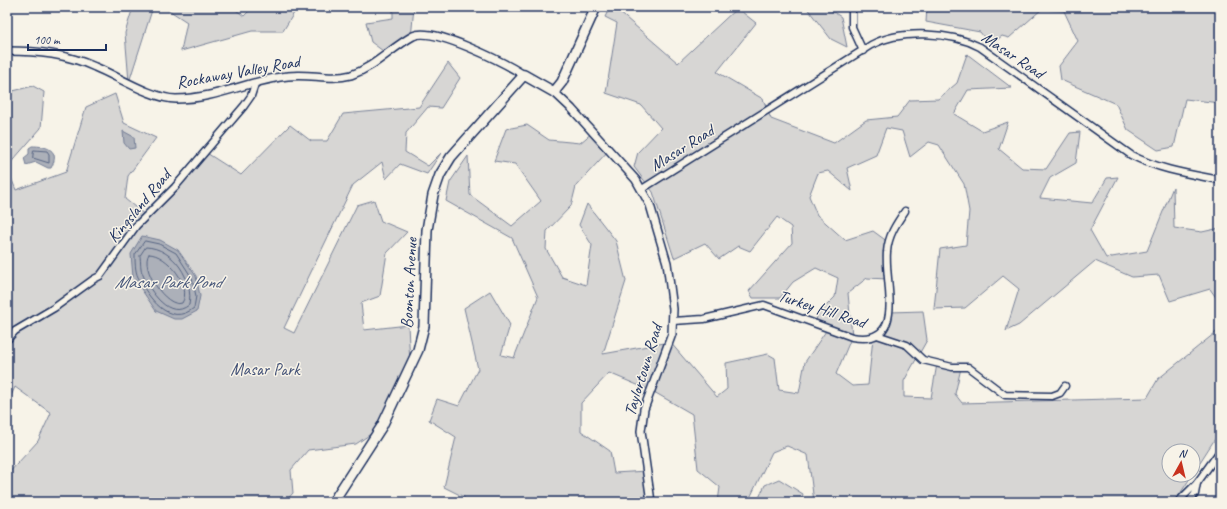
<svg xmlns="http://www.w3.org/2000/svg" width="1227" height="509" viewBox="0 0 1227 509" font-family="Caveat,sans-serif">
<rect width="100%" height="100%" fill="#f7f3e8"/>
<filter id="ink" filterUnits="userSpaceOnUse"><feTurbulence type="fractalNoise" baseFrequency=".025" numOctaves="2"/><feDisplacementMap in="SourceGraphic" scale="8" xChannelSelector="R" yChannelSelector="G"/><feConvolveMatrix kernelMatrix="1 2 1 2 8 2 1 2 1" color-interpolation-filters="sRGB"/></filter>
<g filter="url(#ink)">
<!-- green -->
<g fill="#d7d6d4" stroke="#798299">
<path d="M133 7H153L129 82 125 33Z"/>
<path d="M164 7H232L244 16 253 7H286L294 13 283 31H252L181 51 187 22Z"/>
<path d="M393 7H414L411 38 387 54 371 42 366 22 393 18Z"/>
<path d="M610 7H618V11L678 63 737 8 756 23 717 72 763 99 771 119 834 143 866 120 897 117 910 100 938 99 957 83 967 54 1012 88 968 90 954 114 982 131 1008 122 999 149 1022 168 1046 169 1070 133 1080 132 1076 163 1050 178 1040 198 1092 203 1107 178 1118 177 1090 230 1106 258 1147 251 1173 187 1174 228 1202 232 1220 228V303L1210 289 1170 301 1159 275 1132 277 1095 261 1019 325 1006 331 1019 289 1003 276 965 308 934 309 940 249 966 245 969 211 964 184 939 145 929 142 910 157 902 131 886 128 876 155 847 168 852 191 828 171 818 173 809 196 817 215 845 240 873 231 888 242 887 279 867 278 848 293 852 336 836 374 852 386 868 385 873 338 890 312 923 311 927 340 904 381V397L931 398 937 364 961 368 955 394 962 403 1147 398 1158 379 1220 329V431L1193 473V451H1169V475H1192L1178 497 1171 502H814L808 455 787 446 772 452 748 502H718L720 487 698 469 692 414 654 392 609 373 581 403V431L610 451 614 473 647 471 653 502H464V497L444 487 456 437 429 420 437 399 459 406 478 369 464 308 490 291 510 325 501 355 514 358 538 297 512 238 446 201 450 182 468 156 470 195 512 226 541 201 515 164 494 161 506 129 527 125 549 140 580 143 593 132 609 150 576 186 571 206 547 231 546 249 562 277 586 285 592 245 579 225 587 204 616 241 626 281 603 354 670 342 717 397 727 389 726 363 768 354 775 358 779 390 799 393 805 362 828 328 816 323 817 315 835 297 838 278 816 268 793 282 780 298H753L749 291 792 243 791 227 777 217 750 251 738 246 719 259 705 243 674 258 653 192 634 167 638 152 661 128 641 105 606 93 617 23 605 17Z"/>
<path d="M806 7H826L841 17 847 47 831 39Z"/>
<path d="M927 7H1220V103L1185 99 1174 147 1158 150 1128 130 1116 104 1061 80 1059 66 1078 41 1064 11 1042 9 1009 38 1002 36 990 45 980 32 926 22Z"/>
<path d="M448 63 460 78 441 108 428 107 406 133 405 152 428 166 441 153 427 174 400 164 386 179 382 162 353 185 284 328 294 333 357 205 374 200 381 221 407 232 387 253 380 296 361 303 364 330 408 325 410 364 375 431 356 444 308 450 291 470 293 493 285 502H7V475L38 441 51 413 15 387 7 405V168L16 190 66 172 86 107 115 94 124 123 156 138 128 176 125 199 145 215 202 150 241 175 290 125 311 141H327L343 114 419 107Z"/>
<path d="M33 86 44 92 41 128 7 167V89L13 91Z"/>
<path d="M779 479 803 494 801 502H757L765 485Z"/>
</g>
<!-- water -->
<g fill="#acb0b9" stroke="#727c95">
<path d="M123 131 134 137 135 148 129 149 124 143Z"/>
<path d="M32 146C47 146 61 150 51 168H48L36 162 26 165 24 158 29 154V148Z"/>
<path d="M142 236 160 240 178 250 196 276 200 296 197 311 182 319H174L156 311 133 277 131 254Z"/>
</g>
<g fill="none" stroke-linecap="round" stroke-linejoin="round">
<!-- shore -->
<g stroke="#556382" stroke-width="1">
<path d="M34 150 47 151 49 154V163L33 158Z"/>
<path d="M145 241 159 244 176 253 192 278 196 296 194 308C169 328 148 297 138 277 135 271 135 261 135 255Z"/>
<path d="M146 247C174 248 194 280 189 305 169 321 150 291 143 275 140 270 141 262 140 256Z"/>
<path d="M149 254C167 254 193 286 182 303 166 309 139 267 149 254Z"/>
</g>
<defs>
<g id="minor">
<path d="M852 7V27L863 51"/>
<path d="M642 189 871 45C901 29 951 32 980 47L1131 155C1160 170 1189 174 1220 180"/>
<path d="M673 321 704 319 764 305 852 337C908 347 884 283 887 252 888 236 896 224 905 211"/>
<path d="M877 335 907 345 923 360 952 367H968L1005 395 1052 396 1060 393 1065 386"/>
<path d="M7 340 15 331 54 308 94 279 100 276 136 226 175 187 244 106 251 96 255 84"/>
<path d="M1178 502 1197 483 1220 451"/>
<path d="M1189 502 1195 494 1197 483"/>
</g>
<g id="tertiary">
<path d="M7 51C38 51 67 54 95 67 117 76 153 99 176 99 216 99 250 80 288 76 310 73 330 81 351 75 375 67 391 48 413 36 433 26 505 63 524 75"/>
<path d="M554 92 572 109 636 180 650 205 667 263 673 309 672 334 644 409 641 431 651 502"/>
</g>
<path id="primary" d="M333 502 382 426 418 350 424 326 427 230 433 195 440 175 451 157 524 75 554 92 562 82 596 7"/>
</defs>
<!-- minor casing -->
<use href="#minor" stroke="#1b2f5e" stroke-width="9"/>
<!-- tertiary casing -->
<use href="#tertiary" stroke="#1b2f5e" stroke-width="10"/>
<!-- primary casing -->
<use href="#primary" stroke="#1b2f5e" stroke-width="12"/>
<!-- minor -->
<use href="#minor" stroke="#f7f3e8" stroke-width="6"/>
<!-- tertiary -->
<use href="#tertiary" stroke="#f7f3e8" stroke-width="7"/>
<!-- primary -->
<use href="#primary" stroke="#f7f3e8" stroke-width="9"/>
</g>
</g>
<g text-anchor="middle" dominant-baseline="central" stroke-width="3" stroke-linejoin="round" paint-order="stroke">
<!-- street labels -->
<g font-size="17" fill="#1b2f5e" stroke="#f7f3e8">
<text transform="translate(1013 55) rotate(34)">Masar Road</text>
<text transform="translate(238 72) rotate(-10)">Rockaway Valley Road</text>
<text transform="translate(682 148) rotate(-32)">Masar Road</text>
<text transform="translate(139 206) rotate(-50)">Kingsland Road</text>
<text transform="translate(409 283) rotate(-87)">Boonton Avenue</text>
<text transform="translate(822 309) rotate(18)">Turkey Hill Road</text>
<text transform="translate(643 370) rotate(-73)">Taylortown Road</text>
</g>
<!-- park labels -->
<g font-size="17" fill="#415076" stroke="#f7f3e8">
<text x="265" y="369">Masar Park</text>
</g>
<!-- water labels -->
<g font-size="18" font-style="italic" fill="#465679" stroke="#f7f3e8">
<text x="168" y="282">Masar Park Pond</text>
</g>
</g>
<!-- margin -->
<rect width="1227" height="509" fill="none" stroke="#f7f3e8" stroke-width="24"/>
<rect x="12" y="12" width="1203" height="485" fill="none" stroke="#1b2f5e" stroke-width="1.5" filter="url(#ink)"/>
<!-- north arrow -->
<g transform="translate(1181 463) rotate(8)"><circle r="19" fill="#f7f3e8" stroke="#9fa5b1"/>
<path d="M0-3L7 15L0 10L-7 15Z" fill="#c8321e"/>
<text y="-6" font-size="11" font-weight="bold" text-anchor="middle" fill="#1b2f5e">N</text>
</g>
<!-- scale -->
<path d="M28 44v6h78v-6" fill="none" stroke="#1b2f5e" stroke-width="2"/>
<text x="34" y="44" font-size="12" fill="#1b2f5e" stroke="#f7f3e8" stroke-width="3" paint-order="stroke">100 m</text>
</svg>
